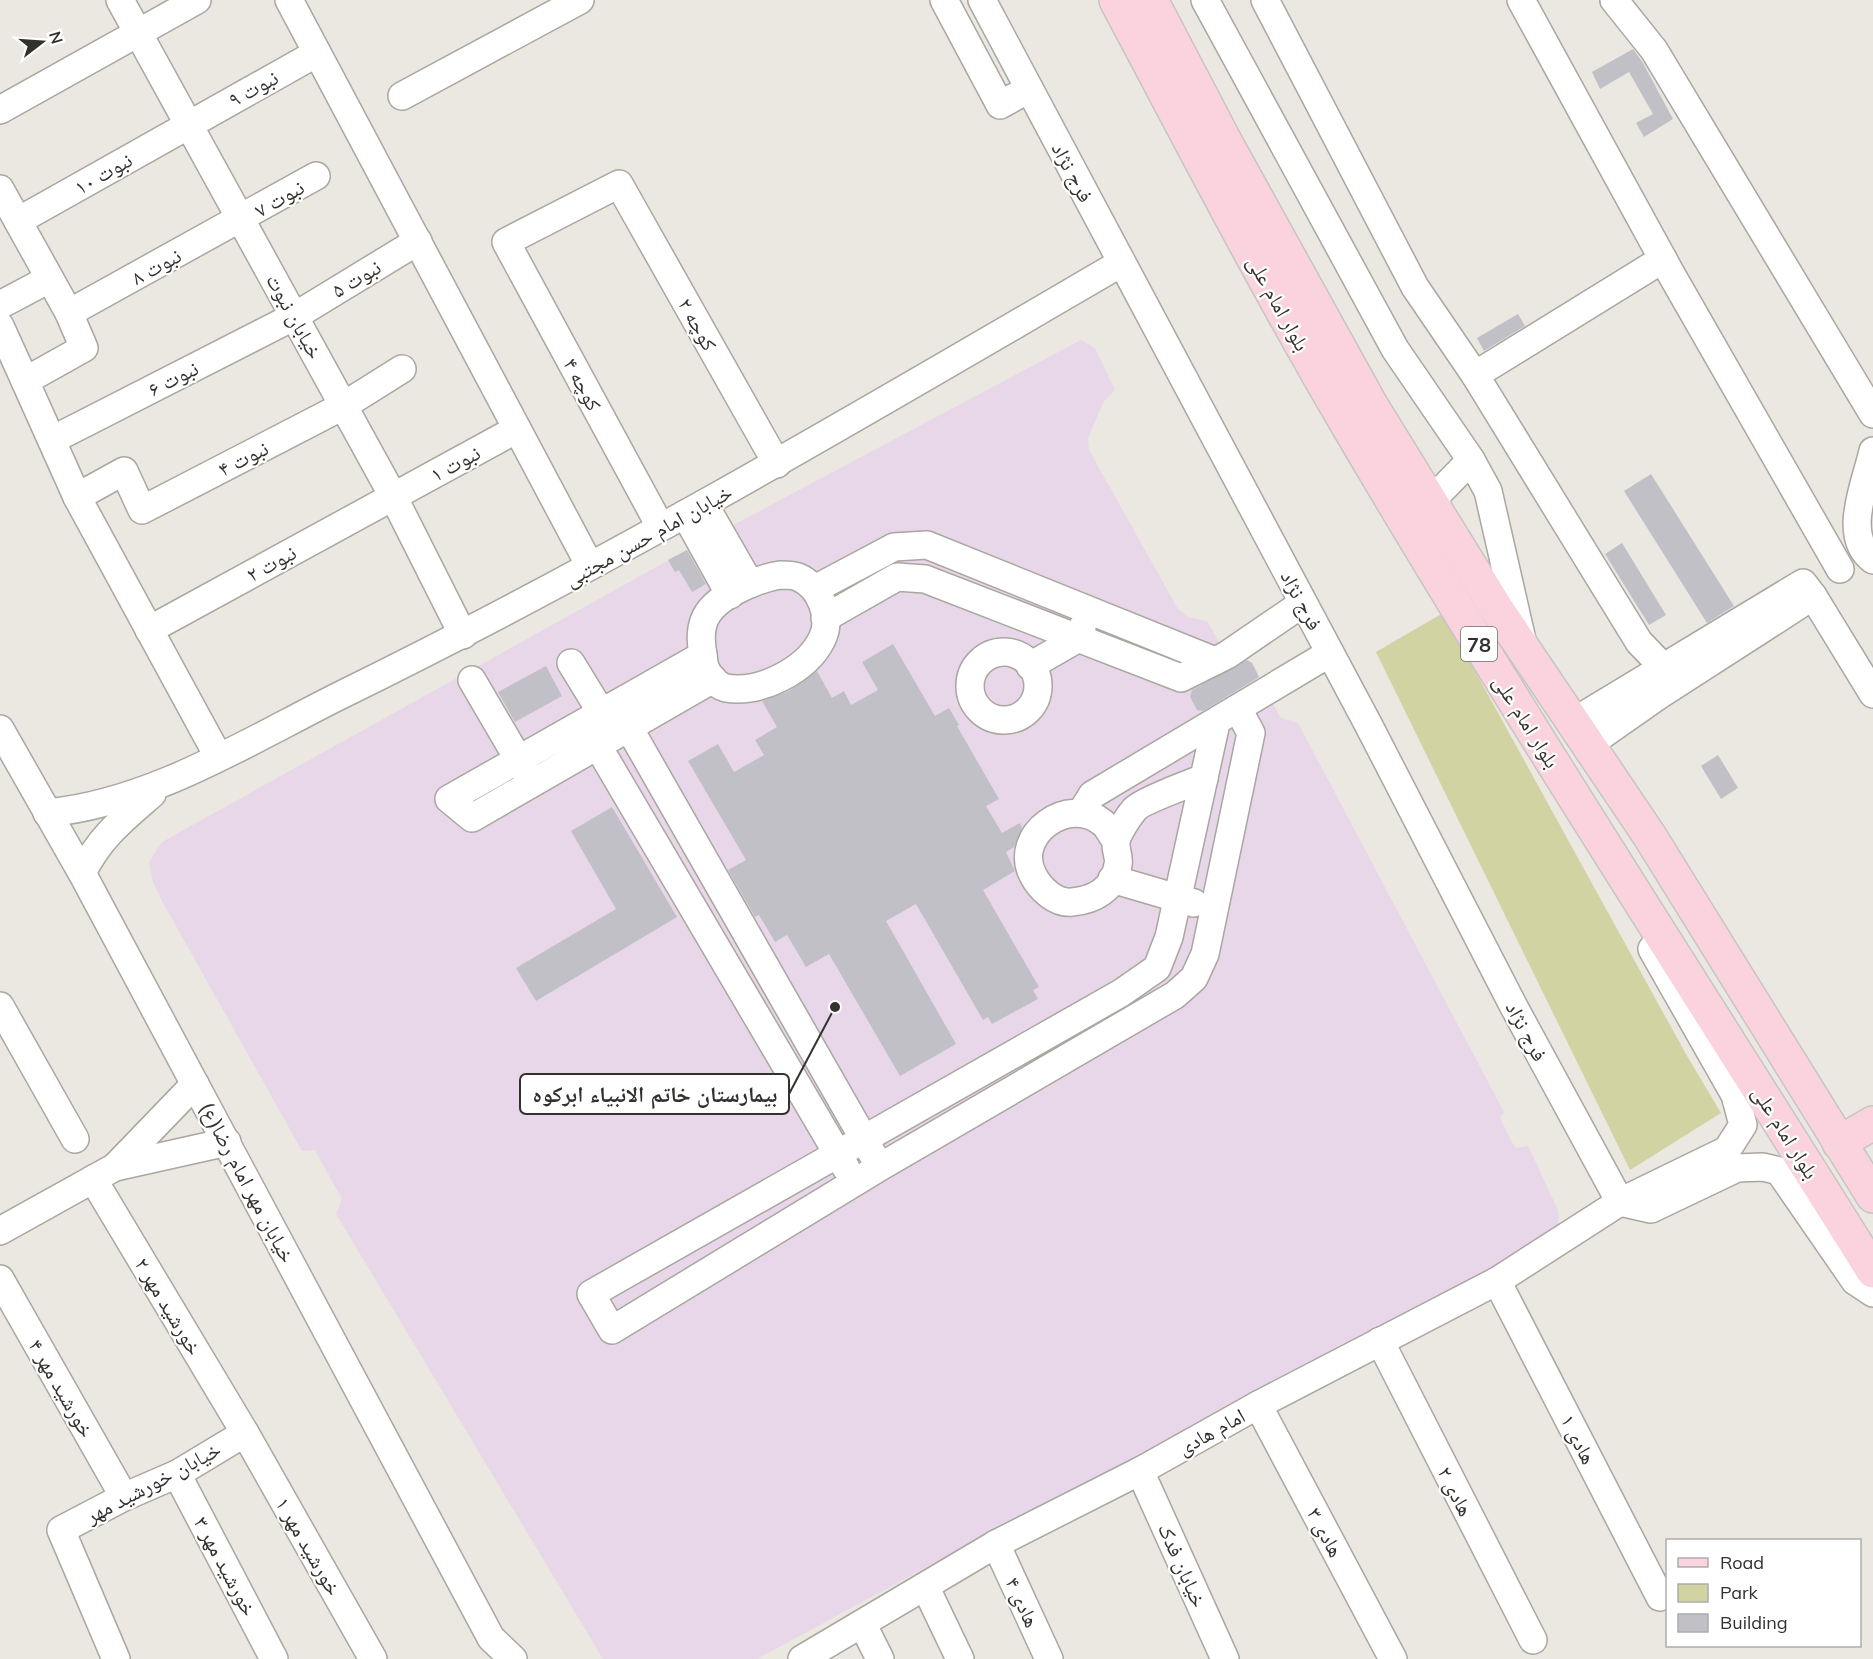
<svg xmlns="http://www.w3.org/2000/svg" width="1873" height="1659" viewBox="0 0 1873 1659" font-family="Mulish,'Noto Naskh Arabic',sans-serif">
<rect width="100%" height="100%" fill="#ebe7e1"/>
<!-- medical -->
<path fill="#e8d7e9" d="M1081 340 1095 348 1115 390 1104 401 1088 438 1089 450 1178 609 1188 617 1207 621 1233 666 1246 660 1252 663 1258 673 1257 679 1244 687 1256 707 1270 699 1281 718 1298 723 1504 1112 1500 1118 1515 1148 1528 1146 1558 1210 1559 1228 1549 1243 934 1563 757 1659H603L336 1214 342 1199 315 1150 302 1151 162 901 153 882 149 862 162 842 694 546Z"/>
<!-- green -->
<path fill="#d1d3a2" d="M1443 613 1687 1056 1721 1113 1630 1170 1376 652Z"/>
<!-- building -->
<g fill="#c1c0c7">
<path d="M1633 49 1643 63 1673 119 1644 137 1636 123 1653 114 1629 72 1600 89 1592 72Z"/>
<path d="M1518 314 1525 326 1484 351 1477 338Z"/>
<path d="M1651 474 1734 606 1707 623 1624 491Z"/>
<path d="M1622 543 1666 615 1649 625 1605 554Z"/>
<path d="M687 550 706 584 692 592 679 570 675 572 668 560Z"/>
<path d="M893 644 935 716 949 708 959 725 957 726 999 799 986 806 1002 833 1020 823 1022 828 1014 847 1006 852 1015 871 983 890 1039 987 1033 990 1038 999 992 1024 988 1017 983 1020 916 904 886 921 956 1044 900 1076 829 954 806 967 787 935 775 942 759 915 755 917 728 870 746 860 688 761 718 744 734 772 764 755 755 740 777 727 762 701 789 691 817 671 832 698 844 691 851 705 878 690 862 662Z"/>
<path d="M1247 660 1252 663 1259 677 1203 711 1197 710 1190 697 1192 690Z"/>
<path d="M546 666 562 696 515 722 498 692Z"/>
<path d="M1718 755 1738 788 1721 799 1701 766Z"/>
<path d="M612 807 677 917 536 1001 516 968 616 909 571 831Z"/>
</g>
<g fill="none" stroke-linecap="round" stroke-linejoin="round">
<defs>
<g id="minor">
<path d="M120 0 393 496 463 635"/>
<path d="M289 0 590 566"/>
<path d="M944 0 1000 105 1029 89"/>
<path d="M1205 0 1395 349 1471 460 1488 491 1522 640"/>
<path d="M1265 0 1415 287 1475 375 1663 259"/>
<path d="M1521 0 1670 272 1840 569"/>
<path d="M1614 0 1654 50 1873 414"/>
<path d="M402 96 580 0"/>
<path d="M0 110 197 0"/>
<path d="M0 189 69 313 84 348 25 381 77 497 124 471 142 510 343 406 402 369"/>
<path d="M18 221 317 53"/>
<path d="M0 305 49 279"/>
<path d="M69 313 316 176"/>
<path d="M0 326 25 381"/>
<path d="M1475 375 1639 642 1663 667"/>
<path d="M52 440 295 316 418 241"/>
<path d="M1873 451C1866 483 1841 536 1873 560"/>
<path d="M77 497 218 756"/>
<path d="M1430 502 1471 460"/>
<path d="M704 504 750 584"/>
<path d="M685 514 730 595"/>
<path d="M660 526 506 242 619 184 777 464"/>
<path d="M780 575C785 575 793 575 798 577 820 586 833 618 822 639 807 670 760 694 726 688 715 685 705 672 704 662 702 648 699 634 704 621 713 596 757 579 780 575Z"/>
<path d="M815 589 894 547 927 545 1215 661"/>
<path d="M1813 596 1873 694"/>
<path d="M825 618 897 577 925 579 1181 678 1227 655 1303 603"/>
<path d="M149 630 517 429"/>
<circle cx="1004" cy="686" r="34"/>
<path d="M703 655 449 799 472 818 713 679"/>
<path d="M571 663 601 712"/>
<path d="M1030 666 1077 639 1082 628"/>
<path d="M472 680 527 774"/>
<path d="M620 712 873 1155"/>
<path d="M1573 722 1803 583 1813 596 1658 696 1588 745"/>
<path d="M1216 723 1169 937 1157 968 1121 993 591 1294 612 1330 880 1167 1175 995 1194 978 1205 954 1251 733 1238 709"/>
<path d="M0 729 82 873 491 1638 513 1659"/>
<path d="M589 731 846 1168"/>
<path d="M47 813C151 803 247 742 339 696 607 565 864 413 1121 263"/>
<path d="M1081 813 1092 795 1330 653"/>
<path d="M1116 841C1112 836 1108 827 1103 823 1069 794 1012 835 1033 875 1040 889 1056 904 1072 902 1094 900 1114 889 1118 865 1120 858 1115 850 1116 842 1117 834 1128 817 1134 810 1140 802 1191 783 1204 778"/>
<path d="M82 873C100 837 122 820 152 794"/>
<path d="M1112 879 1194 903"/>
<path d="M1652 949 1735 1095 1743 1125 1727 1150 1620 1202 1651 1209 1737 1168 1763 1167 1779 1171 1855 1281 1873 1293"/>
<path d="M0 1006 75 1139"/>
<path d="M115 1167 195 1084"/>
<path d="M93 1179 245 1433 373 1659"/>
<path d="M0 1231 115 1167 227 1142"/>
<path d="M0 1279 124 1497"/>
<path d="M1497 1281 1660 1597"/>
<path d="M1380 1341 1533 1640"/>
<path d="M1258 1405 1393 1659"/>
<path d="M1140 1471 1225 1659"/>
<path d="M177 1474 274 1659"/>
<path d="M996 1544 1049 1659"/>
<path d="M926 1588 960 1659"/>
<path d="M863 1625 880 1659"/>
<path d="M116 1659 61 1530 124 1497 177 1474 245 1433"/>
<path d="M802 1659 996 1544 1140 1471 1258 1405 1497 1281 1620 1202 1514 1007 1368 724 982 0"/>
</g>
<g id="major">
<path d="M1116 0C1192 144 1268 290 1351 431 1518 715 1699 992 1873 1271"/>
<path d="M1151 0 1227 145 1371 405 1496 608 1649 835 1873 1196"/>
<path d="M1839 1143 1873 1123"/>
</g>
</defs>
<!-- minor casing -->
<use href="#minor" stroke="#aaa6a0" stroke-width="30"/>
<!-- major casing -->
<use href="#major" stroke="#c6c5c4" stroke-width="36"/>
<!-- minor -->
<use href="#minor" stroke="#fff" stroke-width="27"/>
<!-- major -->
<use href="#major" stroke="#fbd3de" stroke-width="33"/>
</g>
<g text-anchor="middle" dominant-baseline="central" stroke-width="4.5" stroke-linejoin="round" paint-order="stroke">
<!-- shield labels -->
<rect fill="#fff" stroke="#706f6d" stroke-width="1.5" x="1461" y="627" width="36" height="34" rx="4.5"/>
<g font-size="20" font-weight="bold" fill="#32312e">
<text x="1479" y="644">78</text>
</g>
<!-- street labels -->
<g font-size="21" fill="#32312e" stroke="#fff">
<text transform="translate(253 88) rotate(-29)">نبوت ۹</text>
<text transform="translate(1073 172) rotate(62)">فرج نژاد</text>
<text transform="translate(103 173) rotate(-30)">نبوت ۱۰</text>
<text transform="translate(279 198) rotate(-30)">نبوت ۷</text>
<text transform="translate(156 266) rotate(-29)">نبوت ۸</text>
<text transform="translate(356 278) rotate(-31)">نبوت ۵</text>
<text transform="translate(1279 303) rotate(61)">بلوار امام علی</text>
<text transform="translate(295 316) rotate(61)">خیابان نبوت</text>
<text transform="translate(698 324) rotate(61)">کوچه ۲</text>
<text transform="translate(173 378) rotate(-27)">نبوت ۶</text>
<text transform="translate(583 384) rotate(62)">کوچه ۴</text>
<text transform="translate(243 458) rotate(-27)">نبوت ۴</text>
<text transform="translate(455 463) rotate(-28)">نبوت ۱</text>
<text transform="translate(648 535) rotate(-29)">خیابان امام حسن مجتبی</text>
<text transform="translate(271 563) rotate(-29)">نبوت ۲</text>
<text transform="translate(1302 600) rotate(62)">فرج نژاد</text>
<text transform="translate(1527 721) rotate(58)">بلوار امام علی</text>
<text transform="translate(1527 1031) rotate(62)">فرج نژاد</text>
<text transform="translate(1786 1132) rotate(58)">بلوار امام علی</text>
<text transform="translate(248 1182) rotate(62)">خیابان مهر امام رضا(ع)</text>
<text transform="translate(169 1306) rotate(59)">خورشید مهر ۲</text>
<text transform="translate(62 1388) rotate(60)">خورشید مهر ۴</text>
<text transform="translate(1211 1431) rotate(-29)">امام هادی</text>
<text transform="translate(1579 1439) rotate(63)">هادی ۱</text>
<text transform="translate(153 1482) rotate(-28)">خیابان خورشید مهر</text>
<text transform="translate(1456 1491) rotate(63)">هادی ۲</text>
<text transform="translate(1326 1532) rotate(62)">هادی ۳</text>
<text transform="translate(309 1546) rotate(60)">خورشید مهر ۱</text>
<text transform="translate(1183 1565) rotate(66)">خیابان فدک</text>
<text transform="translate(226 1566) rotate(62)">خورشید مهر ۳</text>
<text transform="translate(1023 1602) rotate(65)">هادی ۴</text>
</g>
</g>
<!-- callouts -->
<path fill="none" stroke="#32312e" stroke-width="2" d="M835 1007L789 1094"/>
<circle fill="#32312e" stroke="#fff" stroke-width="2" cx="835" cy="1007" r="6"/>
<rect fill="#fff" stroke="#32312e" stroke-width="2" x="520" y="1074" width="269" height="40" rx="6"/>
<g font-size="22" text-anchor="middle" font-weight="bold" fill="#32312e">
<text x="655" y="1102">بیمارستان خاتم الانبیاء ابرکوه</text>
</g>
<!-- legend -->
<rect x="1666" y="1539" width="195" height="108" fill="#ffffff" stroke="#adadab" stroke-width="1.5"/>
<rect x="1678" y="1558" width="30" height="9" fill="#fbd3de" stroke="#adadab" stroke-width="1.5"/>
<text x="1720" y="1569" font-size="18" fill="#32312e">Road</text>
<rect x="1678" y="1584" width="30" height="18" fill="#d1d3a2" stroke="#adadab" stroke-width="1.5"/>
<text x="1720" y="1599" font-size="18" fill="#32312e">Park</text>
<rect x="1678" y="1614" width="30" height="18" fill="#c1c0c7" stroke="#adadab" stroke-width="1.5"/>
<text x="1720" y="1629" font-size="18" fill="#32312e">Building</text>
<!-- north arrow -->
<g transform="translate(42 42) rotate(73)" stroke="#ffffff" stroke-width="4.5" paint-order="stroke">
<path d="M0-4.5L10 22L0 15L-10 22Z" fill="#32312e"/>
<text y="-9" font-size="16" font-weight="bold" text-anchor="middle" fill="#32312e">N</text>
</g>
</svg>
